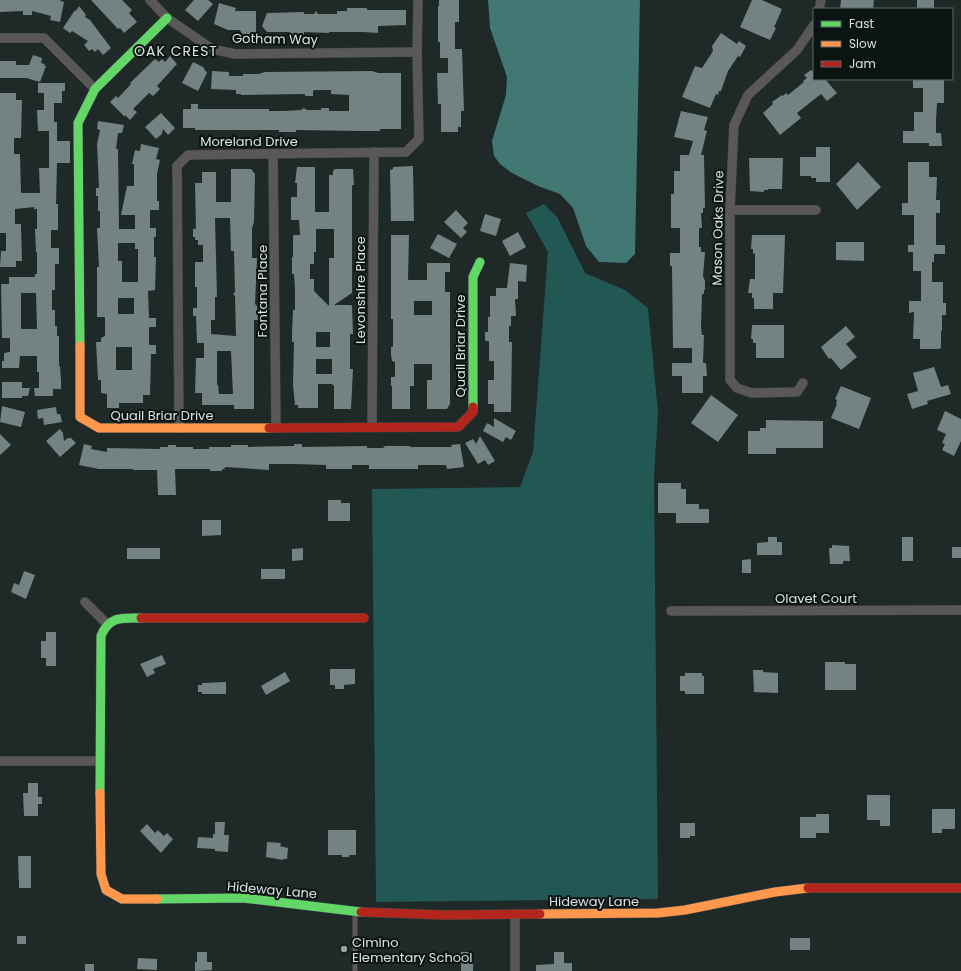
<svg xmlns="http://www.w3.org/2000/svg" width="961" height="971" viewBox="0 0 961 971" font-family="Poppins,sans-serif">
<rect width="100%" height="100%" fill="#1f2928"/>
<!-- forest -->
<path fill="#215853" d="M544 204 557 217 585 273 625 290 648 308 658 412 654 477 658 899 376 902 372 489 520 487 533 452 548 252 526 213Z"/>
<!-- water -->
<path fill="#417874" d="M488 0H640L635 254 626 263 599 262 586 246 573 208 560 194 538 186 512 173 500 164 494 156 492 141 506 95 507 77 490 28Z"/>
<!-- building -->
<g fill="#728381" fill-rule="evenodd">
<path d="M0 0H59L64 2 60 22 50 20 51 16 32 11V15H23V11L0 12Z"/>
<path d="M91 0H122L132 10 129 13 137 22 124 33 120 28 118 29Z"/>
<path d="M194 0H208L213 4 198 21 185 10Z"/>
<path d="M439 0H459V22H455V49H462L464 111H461V127H458V132H441V104H438L437 73H448V58H440V42H438V6H439Z"/>
<path d="M752 0H762L782 9 776 23 774 27 776 28 770 40 740 27Z"/>
<path d="M841 0H874L873 9H840Z"/>
<rect x="917" y="0" width="17" height="9"/>
<path d="M219 3 236 8 235 11H256V34H242L240 30H228L214 24Z"/>
<path d="M79 6 86 15 85 17 90 20 111 48 103 55 98 49 95 52 92 49 89 51 84 45 88 41 72 31 70 33 63 28 75 10 76 11Z"/>
<path d="M347 8H367V10H406V25L378 26V33L363 32H329V33L304 32V35H291L289 32H267L262 26 267 13 304 12V14H314L316 11 318 14H337V11H347Z"/>
<path d="M721 33 737 44 739 41 746 46 740 57 738 56 728 71 721 91H719L718 95 716 94 710 108 682 97 695 66 702 68 713 51 712 46Z"/>
<path d="M33 55 42 58 41 63 45 64 44 66H46L40 82 26 78H0V61H16V65H29Z"/>
<path d="M170 56 177 64 157 86 160 89 153 96 149 93 133 109 137 112 130 120 125 115V117L110 102 116 96 118 98 131 84 130 83 155 59 159 62 162 59 165 62Z"/>
<path d="M193 62 203 67 207 73 198 91 182 83Z"/>
<path d="M811 70 814 72V79H825L837 93 827 101 821 94 797 113 801 118 780 135 763 113 773 104 772 102 782 95 783 96 786 93 788 95 804 82 803 81 807 78 804 75Z"/>
<path d="M212 71 229 72V76H243V74H258L265 72 372 71 378 73H401V129H380V131H359L296 130V132H279V130H195V128H183V109H191V104H198V109H269V111H284L301 110 304 108 307 110H321V108H329V111H349V95L331 94V90H315L313 91V96H305V94L241 95V94H236V90L211 89Z"/>
<path d="M913 79H944V103H937L936 119V133H941L942 146H929V143H903V131H914V112H923V88H913Z"/>
<path d="M38 83H65V91H62V103H54V122H57V141H70V163H57L56 204H58V230H51V248H59V264H55V290H52V310H55V326H57V336H59V366H60L61 380V389H53V396H35L34 388H39V372H37V356H20L19 368H2V361H4V353L10 352V338H2L1 284H9V277H35V274H37V252H36L35 229H37V209H34V207L15 209V224H21L22 261H16V267H0L1 251H6V233H0V93H16V100H22L21 138H14V154H20L21 193H40L39 168H49V131H38L37 110H44V93H38ZM21 293H36L37 329H21Z"/>
<path d="M681 111 708 117 704 130 707 131 701 155H704L705 208H703V213H701L702 228H699V247H701V252H705L703 276 705 281V290H704V294H702L701 328 702 335H704L703 363H706L707 376H703V393H682V376H672V363H692V348H673L672 266H670V253H680V228H671V194H674V171H680V155H689L693 141 674 137Z"/>
<path d="M161 113 175 128 168 135 163 129 162 134 156 139 145 127Z"/>
<path d="M98 121 124 125 122 133H118L116 149H118L119 229H135V215H121L127 186H134V164H132L135 150 140 151 141 144 159 148 156 159 160 160 157 174V201H159V210H150V228H156V237H154V257H156L155 290 148 291 149 318H156V327H149V345H156V354H151L150 395H143V403H119V408H107V394L101 393V380H98L96 342H101V338L105 336V317H97V267H99L97 228H100V211H98V196H96V188H99L97 144 100 130 97 129ZM118 243H135V249H138V282H122V261H118ZM118 298H134V314H118ZM116 347H132V370H116Z"/>
<path d="M816 147H830V182H816V178H811V176H800V157H816Z"/>
<path d="M749 158H783L782 189H768V190H764V192L750 191Z"/>
<path d="M858 162 881 187 857 210 836 184Z"/>
<path d="M908 162H929V177H937L936 200H940V213H936V245H945V254H934V262H932V282H943V303H946V315H942V331H941V348L939 349H920V339H913L914 312 909 313V301H921V271H913V252H908V245H914V215H902V203H908Z"/>
<path d="M413 166 414 221H391L390 170 393 169V167Z"/>
<path d="M297 167H315V212H329V175H333V171L335 169H353L354 185H352V293L334 305H351L352 306 353 334H350V369H353L351 409H334V386L332 384H318V408H298V405H295L293 385 294 342H292V333L293 310H295V288L294 274H292V257H293V235H300L299 220H291V197H297V183H295ZM316 229H334V258H329V306L314 291V279H310V264H314V252H316ZM316 332H330V347H316ZM316 359H332V374H316Z"/>
<path d="M231 169H251L255 174 254 222 252 228V258H257L255 304 257 306 258 320H254V409H234V405H202V393H195L196 358H204V343H197L196 316H193V308H197V287H195V262H203V245H198V240H195V237H193V229H196L195 183H202V172H216V202H231ZM215 218H230L231 251H234L235 292 233 294 235 296 236 336 211 334V320H215V297H217ZM217 351H231L233 394H219L218 385H217Z"/>
<path d="M456 210 468 223 463 228 467 232 461 238 444 222Z"/>
<path d="M485 214 501 219 496 236 480 231Z"/>
<path d="M518 232 526 247 510 256 502 241Z"/>
<path d="M438 234 457 244 449 258 430 248Z"/>
<path d="M391 235H409L408 280H427V263H450V272H445V292H450V404L447 409H427V380H432V364H414V386H410V409H392V386H391V377H395V362L392 361 391 355V347H393V319H391ZM414 301H432V315H414Z"/>
<path d="M752 235H785L783 293H773V309H754V298H752V293H748L750 279H755V253L753 254V249H751Z"/>
<path d="M836 242H864V261L836 260Z"/>
<path d="M510 263 527 265 526 282 518 281V299H515L516 316H511V326H509V342H512L511 412H494V404H488V380H494V361H489V341H485V332H488V317H490V296H496V288H507Z"/>
<path d="M752 325H784V358H756V343H753V339H751Z"/>
<path d="M846 326 855 337 846 344 857 357 841 370 831 358 829 359 821 347Z"/>
<path d="M934 367 941 387 948 385 951 394 927 401 928 404 912 409 907 394 918 391 913 373Z"/>
<path d="M2 382H22V388H30L28 396H22V398H2Z"/>
<path d="M841 386 871 398 859 429 831 418 837 404H836L837 400 835 399Z"/>
<path d="M711 395 738 415 718 442 691 423Z"/>
<path d="M2 406 25 412 21 427 0 422Z"/>
<path d="M56 407 57 414H60L62 422 44 425 43 418 38 419 37 410Z"/>
<path d="M945 411 961 419V441L954 456 942 450 945 444 942 443 946 434 937 430Z"/>
<path d="M494 418 516 431 511 440 506 437 503 442 483 431 487 423 494 427Z"/>
<path d="M766 420 823 421V448H776V454H748V431H760V428H766Z"/>
<path d="M60 429 63 433 64 441 68 438H71L76 443 60 457 46 441Z"/>
<path d="M0 434 11 445 0 455Z"/>
<path d="M480 436 495 461 488 465 485 460 478 464 465 443 473 439 476 444Z"/>
<path d="M84 444 92 446 91 449 107 452V448L160 449V447H168V445H176V447H193V449H209V447H231V445H248V447L294 446V444H302V447L367 446V448H383L385 446H410V447H452L451 445 460 444 464 467 447 469 446 465H418V469H369V465H352V469H326V465L294 464H269V470L226 467 221 471H210V469H175L176 495H158L157 470H133V469H99L79 465Z"/>
<path d="M658 483H681V489H686V504H699V509H709V523H676V513H658Z"/>
<path d="M328 500H341V503H350V521H328Z"/>
<path d="M202 520H221V535L202 536Z"/>
<path d="M768 537H777V542H782V555H757V543L768 542Z"/>
<rect x="902" y="537" width="11" height="24"/>
<path d="M832 545 849 546 850 561H843V564H830L829 548H832Z"/>
<rect x="952" y="547" width="9" height="11"/>
<rect x="127" y="548" width="33" height="11"/>
<path d="M303 548V560L292 561V549Z"/>
<path d="M751 559V573H742V560Z"/>
<rect x="261" y="569" width="24" height="10"/>
<path d="M24 571 35 575 26 599 11 592 14 583 19 585Z"/>
<path d="M46 632H56V666H46V658H41V641H46Z"/>
<path d="M162 655 166 664 153 669 155 673 147 677 140 664Z"/>
<path d="M825 662H845V664H856V690H825Z"/>
<path d="M330 669H355V684L344 685V689H335V685H330Z"/>
<path d="M753 670H763V672L778 673V693L754 692Z"/>
<path d="M285 672 290 681 266 695 261 686Z"/>
<path d="M685 673H702V676H704V694H685V691H680V676H685Z"/>
<path d="M226 682V694H202V692H198V685H202V683Z"/>
<path d="M28 783H38V797H42V804H38V816H24L23 793H28Z"/>
<path d="M867 795H890V826H880V820H867Z"/>
<path d="M932 809H955V829H942V833H932Z"/>
<path d="M816 814H829V833H816V838H800V817H816Z"/>
<path d="M215 822H225L224 835H229L228 852 215 851V849L197 848 198 837 213 838V834H215Z"/>
<path d="M680 823H695V836H690V838H680Z"/>
<path d="M147 824 155 833 158 830 164 836 167 833 173 839 161 853 140 831Z"/>
<path d="M328 830H356V855H349V857H342V855H328Z"/>
<path d="M267 842 281 843 280 846 288 848 287 859H283V860L266 857Z"/>
<path d="M18 856H31V888H19Z"/>
<rect x="17" y="936" width="9" height="8"/>
<rect x="790" y="938" width="20" height="12"/>
<path d="M197 952H207V962H212V970L195 971V962H197Z"/>
<rect x="461" y="952" width="12" height="19"/>
<path d="M554 952H564V963H572V971H536V965L554 964Z"/>
<path d="M138 958 157 959V970L137 969Z"/>
<rect x="85" y="964" width="9" height="7"/>
</g>
<g fill="none" stroke-linecap="round" stroke-linejoin="round">
<defs>
<path id="lane" d="M355 913V971"/>
<g id="street">
<path d="M150 0 167 18 212 49 235 54 417 52"/>
<path d="M819 9 821 0"/>
<path d="M0 38H44L95 89"/>
<path d="M273 155 276 428"/>
<path d="M730 210H816"/>
<path d="M803 383 797 392 752 393 737 388 730 380V210L734 125 748 95 797 50 814 25"/>
<path d="M372 427 374 152"/>
<path d="M179 428 177 166 188 155 406 152 419 139 417 52 418 0"/>
<path d="M85 602 108 625"/>
<path d="M671 611 961 610"/>
<path d="M0 761H99"/>
<path d="M515 914V971"/>
</g>
<g id="fast">
<path d="M80 346 78 123 95 89 167 18"/>
<path d="M473 407V277L480 262"/>
<path d="M100 793 101 636C109 616 122 618 141 618"/>
<path d="M157 899 243 898 361 912"/>
</g>
<g id="slow">
<path d="M80 346V417L99 428H269"/>
<path d="M100 793 101 874 106 890 122 899H157"/>
<path d="M540 914 658 913 685 910 775 892 808 888"/>
</g>
<g id="jam">
<path d="M269 428 458 427 473 412V407"/>
<path d="M141 618H364"/>
<path d="M808 888H961"/>
<path d="M361 912 445 915 540 914"/>
</g>
</defs>
<!-- lane casing -->
<use href="#lane" stroke="#3d4645" stroke-width="5.5"/>
<!-- street casing -->
<use href="#street" stroke="#3d4645" stroke-width="10"/>
<!-- fast casing -->
<use href="#fast" stroke="#3d4645" stroke-width="10"/>
<!-- slow casing -->
<use href="#slow" stroke="#3d4645" stroke-width="10"/>
<!-- jam casing -->
<use href="#jam" stroke="#3d4645" stroke-width="10"/>
<!-- lane -->
<use href="#lane" stroke="#595857" stroke-width="4.5"/>
<!-- street -->
<use href="#street" stroke="#595857" stroke-width="9"/>
<!-- fast -->
<use href="#fast" stroke="#63d668" stroke-width="9"/>
<!-- slow -->
<use href="#slow" stroke="#ff974d" stroke-width="9"/>
<!-- jam -->
<use href="#jam" stroke="#b3261e" stroke-width="9"/>
</g>
<!-- markers -->
<circle fill="#97a2a1" stroke="#0c1313" stroke-width="1.5" cx="344" cy="949" r="4"/>
<g text-anchor="middle" dominant-baseline="central" stroke-width="4" stroke-linejoin="round" paint-order="stroke">
<!-- street labels -->
<g font-size="13" fill="#d8e3e2" stroke="#0c1313">
<text transform="translate(275 39) rotate(1)">Gotham Way</text>
<text x="249" y="141">Moreland Drive</text>
<text transform="translate(718 228) rotate(-89)">Mason Oaks Drive</text>
<text transform="translate(360 290) rotate(-90)">Levonshire Place</text>
<text transform="translate(262 291) rotate(-90)">Fontana Place</text>
<text transform="translate(460 346) rotate(-90)">Quail Briar Drive</text>
<text x="162" y="415">Quail Briar Drive</text>
<text x="816" y="598">Olavet Court</text>
<text transform="translate(272 890) rotate(5)">Hideway Lane</text>
<text x="594" y="901">Hideway Lane</text>
</g>
<!-- poi labels -->
<g font-size="13" fill="#d8e3e2" stroke="#0c1313" text-anchor="start">
<text x="352" y="942">Cimino<tspan x="352" dy="15">Elementary School</tspan></text>
</g>
<!-- neighbourhood labels -->
<g font-size="14" letter-spacing="1" fill="#d8e3e2" stroke="#0c1313">
<text x="176" y="51">OAK CREST</text>
</g>
</g>
<!-- legend -->
<rect x="813" y="8" width="140" height="72" fill="#0c1313" stroke="#5e6666"/>
<rect x="821" y="21" width="20" height="6" fill="#63d668" stroke="#5e6666"/>
<text x="849" y="28" font-size="12" fill="#d8e3e2">Fast</text>
<rect x="821" y="41" width="20" height="6" fill="#ff974d" stroke="#5e6666"/>
<text x="849" y="48" font-size="12" fill="#d8e3e2">Slow</text>
<rect x="821" y="61" width="20" height="6" fill="#b3261e" stroke="#5e6666"/>
<text x="849" y="68" font-size="12" fill="#d8e3e2">Jam</text>
</svg>
